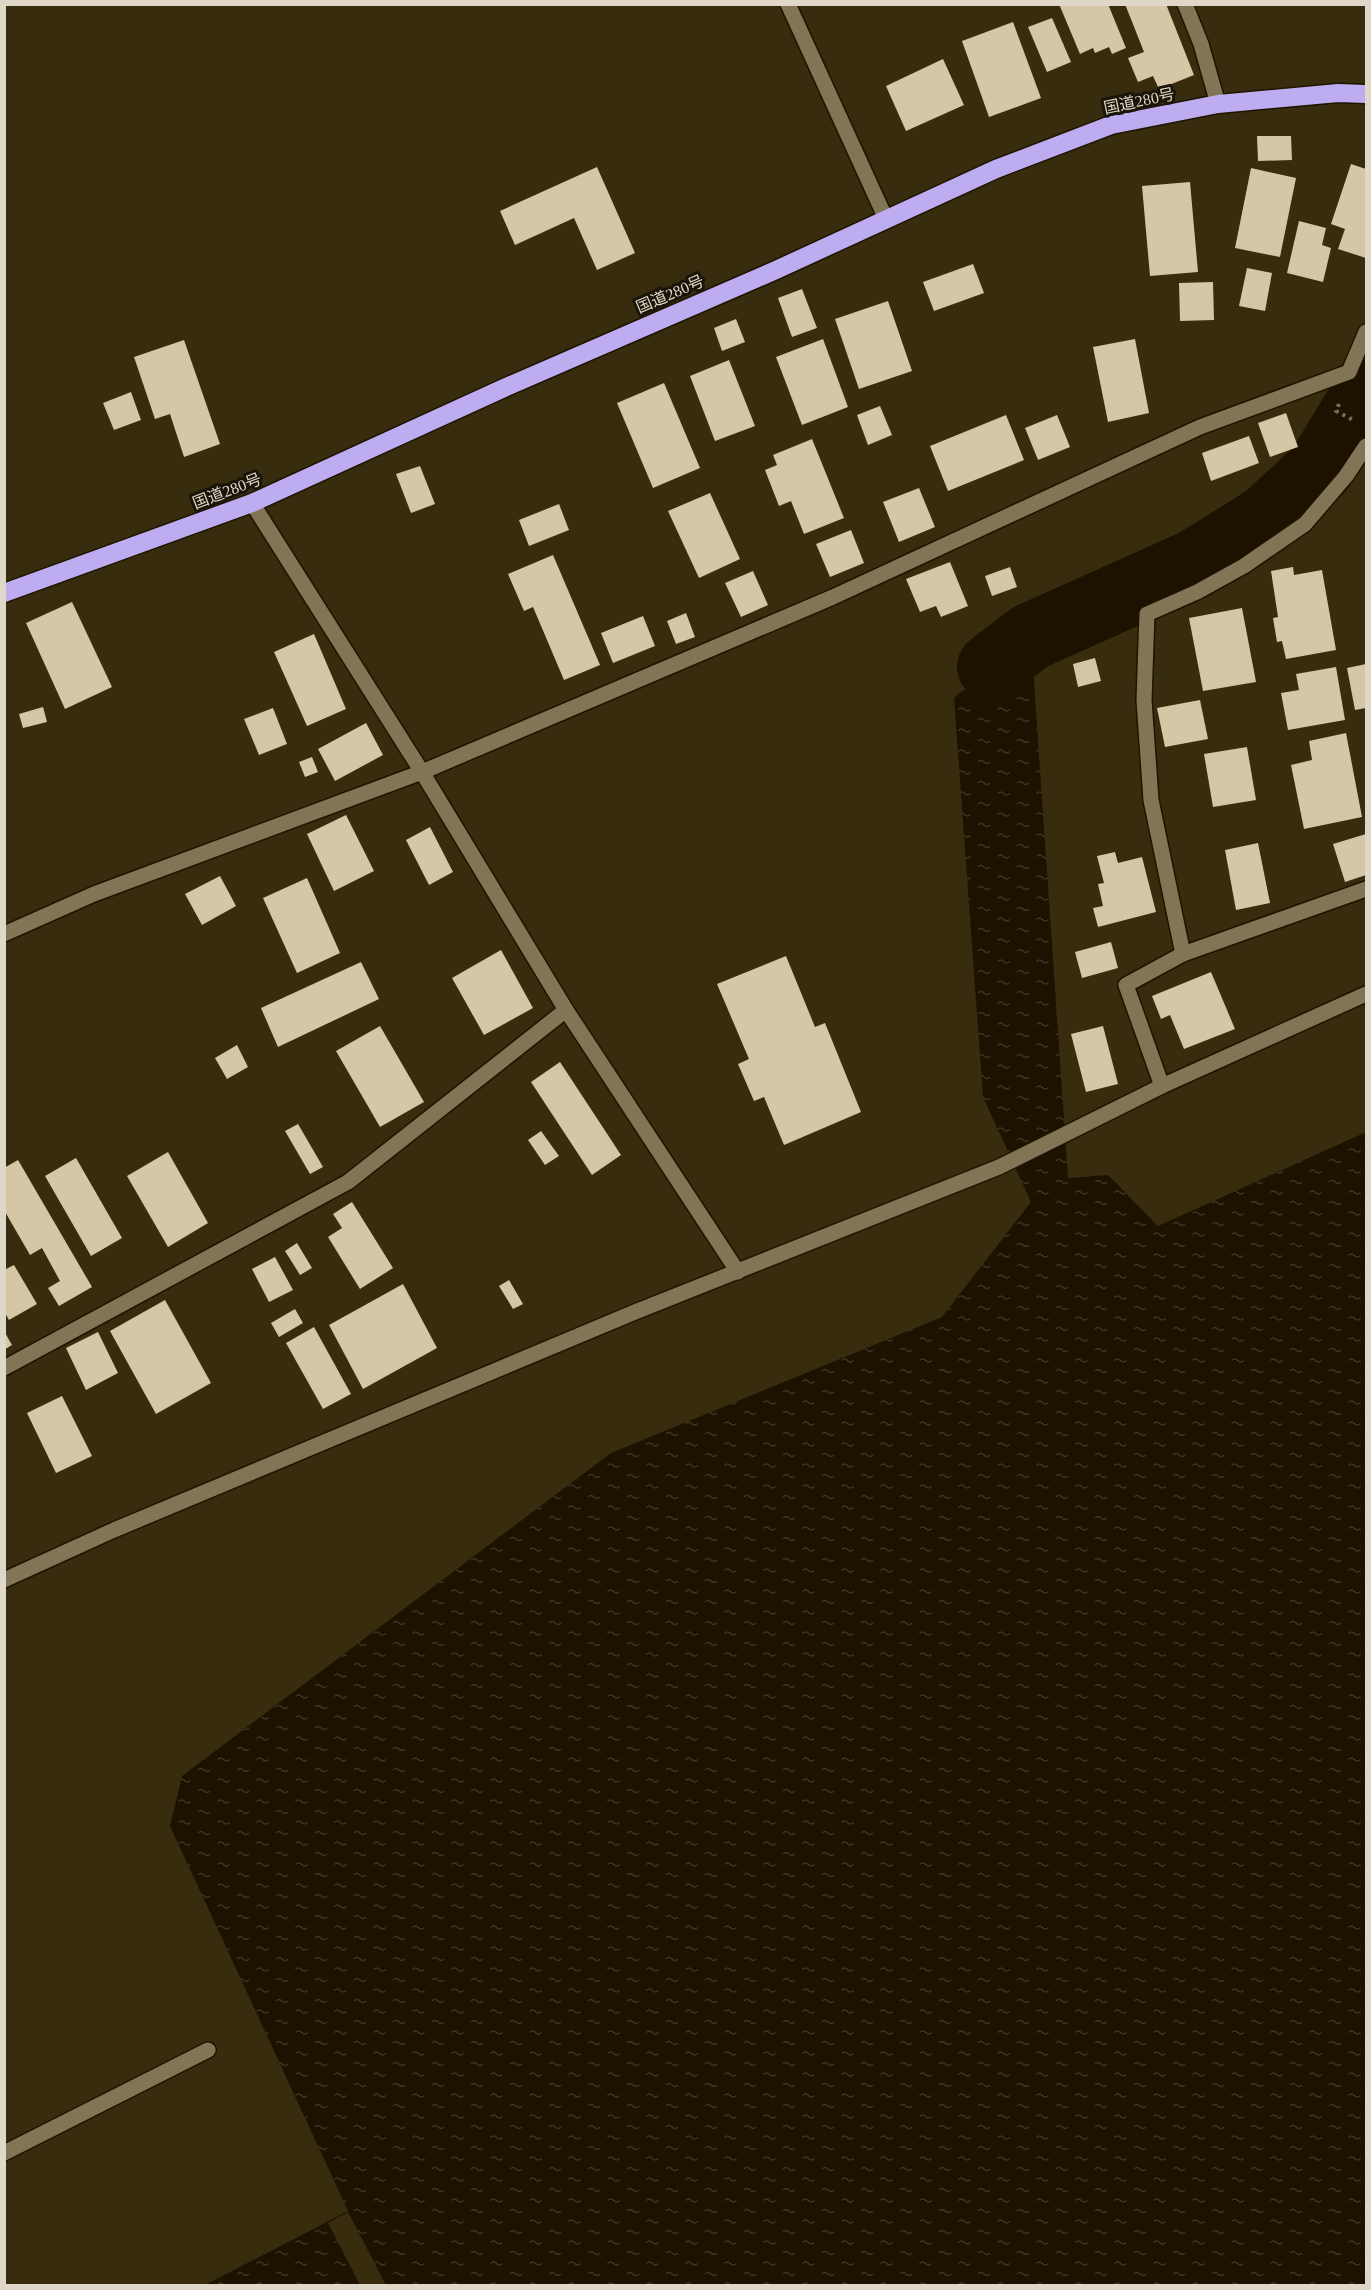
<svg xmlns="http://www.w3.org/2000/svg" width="1371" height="2290" viewBox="0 0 1371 2290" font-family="'Times New Roman','Noto Sans JP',serif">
<defs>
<pattern id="water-ripples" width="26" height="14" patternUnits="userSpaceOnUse" patternTransform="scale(1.5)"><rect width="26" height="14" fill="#1d1200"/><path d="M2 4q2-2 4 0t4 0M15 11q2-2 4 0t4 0" fill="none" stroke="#3d3424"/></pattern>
</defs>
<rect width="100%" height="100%" fill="#372c0e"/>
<!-- water -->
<path fill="url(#water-ripples)" d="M991 667H1033L1068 1178 1108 1175 1158 1226 1366 1132V2285H205L348 2211 170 1826 182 1776 611 1453 942 1317 1031 1202 983 1097 954 698Z"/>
<!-- pier -->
<path fill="#372c0e" d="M348 2212 386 2285H360L328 2223Z"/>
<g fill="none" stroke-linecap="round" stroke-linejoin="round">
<!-- river -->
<path stroke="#1d1200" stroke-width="68" d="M991 667 1030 637 1195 563 1266 519 1320 469 1366 393"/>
</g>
<!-- building -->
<g fill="#d5c7a6">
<path d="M1059 4H1108L1126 48 1112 54 1109 47 1095 53 1093 48 1080 54Z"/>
<path d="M1125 4H1166L1194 75 1159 89 1153 76 1138 82 1128 58 1144 52Z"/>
<path d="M1052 18 1071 62 1047 72 1028 27Z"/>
<path d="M1013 22 1041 98 989 117 962 41Z"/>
<path d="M943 59 964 105 906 131 886 86Z"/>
<path d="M1257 136H1291L1292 160 1258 161Z"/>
<path d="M1351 164 1366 169V258L1338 249 1345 229 1331 224Z"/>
<path d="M597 167 635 253 597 270 574 218 515 245 500 211Z"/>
<path d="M1251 168 1296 178 1280 257 1235 248Z"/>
<path d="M1190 182 1198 272 1150 276 1142 186Z"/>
<path d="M1299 221 1326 228 1322 245 1331 248 1323 282 1287 273Z"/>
<path d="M973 264 984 293 934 311 923 282Z"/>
<path d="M1247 268 1272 273 1265 311 1239 306Z"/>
<path d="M1213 282 1214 320 1180 321 1179 283Z"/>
<path d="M802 289 817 328 792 337 778 298Z"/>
<path d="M888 301 912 371 859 389 835 319Z"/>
<path d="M736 319 745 342 722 351 714 328Z"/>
<path d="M823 339 848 407 802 425 776 357Z"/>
<path d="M1135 339 1149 413 1108 422 1093 347Z"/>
<path d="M184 340 220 444 184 457 170 414 155 419 134 357Z"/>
<path d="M729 360 755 426 715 441 690 376Z"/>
<path d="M664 383 700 468 653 488 617 403Z"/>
<path d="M131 392 141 420 114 430 103 403Z"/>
<path d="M880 406 892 435 868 445 857 415Z"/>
<path d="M1286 413 1298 447 1270 457 1258 423Z"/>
<path d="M1006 415 1024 460 948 491 930 446Z"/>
<path d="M1057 415 1070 447 1038 460 1025 428Z"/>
<path d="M1249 436 1259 463 1211 481 1202 453Z"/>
<path d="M812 439 844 518 804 534 791 501 779 506 765 470 777 465 773 455Z"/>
<path d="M420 466 435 504 411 513 396 474Z"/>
<path d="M919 488 935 527 899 542 883 502Z"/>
<path d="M710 493 740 559 699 578 668 511Z"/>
<path d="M559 504 569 530 529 546 519 520Z"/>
<path d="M851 530 864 563 830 577 816 544Z"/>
<path d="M553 555 600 665 564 680 533 607 524 611 508 574Z"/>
<path d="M950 562 968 606 941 617 936 606 920 612 906 579Z"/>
<path d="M1010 567 1017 587 992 596 985 576Z"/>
<path d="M1293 567 1294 575 1322 570 1336 650 1286 659 1282 641 1277 642 1273 618 1278 617 1271 571Z"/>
<path d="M753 571 768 605 741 617 725 583Z"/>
<path d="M72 602 112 687 65 709 26 623Z"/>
<path d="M1242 608 1256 682 1203 691 1189 618Z"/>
<path d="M686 613 695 637 676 644 667 621Z"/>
<path d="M643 616 655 646 613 663 601 633Z"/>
<path d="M314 634 346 709 307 726 274 652Z"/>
<path d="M1095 658 1101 681 1078 687 1073 664Z"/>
<path d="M1366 664V708L1355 710 1347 668Z"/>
<path d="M1336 667 1345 720 1288 730 1281 693 1299 690 1296 674Z"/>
<path d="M1200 700 1208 739 1165 747 1157 708Z"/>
<path d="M43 707 47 722 23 728 19 714Z"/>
<path d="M273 708 287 744 259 755 244 719Z"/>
<path d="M366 723 383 755 335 781 318 749Z"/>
<path d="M1346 733 1362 817 1304 829 1291 765 1312 760 1309 741Z"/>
<path d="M1247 747 1256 800 1213 807 1204 754Z"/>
<path d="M312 757 318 772 305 777 299 762Z"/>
<path d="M346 815 374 871 334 891 307 834Z"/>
<path d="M430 827 453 872 429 885 406 840Z"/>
<path d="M1366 834V875L1345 882 1333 844Z"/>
<path d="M1258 843 1270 903 1236 910 1225 850Z"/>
<path d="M1115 852 1118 863 1142 857 1156 912 1098 927 1093 908 1103 906 1098 884 1104 883 1097 856Z"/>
<path d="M220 876 236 906 202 925 185 894Z"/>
<path d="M307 878 340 953 297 973 263 898Z"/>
<path d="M1111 942 1118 968 1082 978 1075 952Z"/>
<path d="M501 950 533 1008 484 1035 452 978Z"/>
<path d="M786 956 815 1027 825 1023 861 1112 784 1145 764 1097 754 1101 738 1064 749 1059 717 984Z"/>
<path d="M361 962 379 999 278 1047 261 1008Z"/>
<path d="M1211 972 1235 1029 1184 1049 1170 1015 1161 1019 1152 996Z"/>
<path d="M380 1026 424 1102 380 1127 336 1051Z"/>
<path d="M1103 1026 1118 1084 1086 1092 1071 1034Z"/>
<path d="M237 1045 248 1067 227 1079 215 1058Z"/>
<path d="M560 1062 621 1155 592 1175 531 1082Z"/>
<path d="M298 1124 323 1167 310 1174 285 1131Z"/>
<path d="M541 1131 559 1156 545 1165 528 1140Z"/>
<path d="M168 1152 208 1223 168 1247 127 1176Z"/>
<path d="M76 1158 122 1238 91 1256 45 1176Z"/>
<path d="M18 1160 92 1287 59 1306 48 1288 60 1281 42 1248 30 1255 4 1210V1168Z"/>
<path d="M352 1202 393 1268 360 1289 328 1237 342 1228 333 1214Z"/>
<path d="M297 1243 312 1268 300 1275 285 1251Z"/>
<path d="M275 1257 293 1290 269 1302 252 1269Z"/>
<path d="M14 1265 37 1304 9 1320 4 1311V1270Z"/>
<path d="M509 1280 523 1304 513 1309 499 1286Z"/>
<path d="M403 1284 437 1348 363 1389 329 1325Z"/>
<path d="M165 1300 211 1383 156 1414 110 1331Z"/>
<path d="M295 1309 303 1323 279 1337 271 1323Z"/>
<path d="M314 1327 351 1394 323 1409 286 1343Z"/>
<path d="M4 1331 12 1345 4 1350Z"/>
<path d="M98 1332 118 1373 86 1390 66 1348Z"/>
<path d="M62 1396 92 1456 56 1473 27 1413Z"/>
</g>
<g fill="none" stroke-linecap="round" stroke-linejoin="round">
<defs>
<g id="lane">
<path d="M1185 4 1201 44 1218 104"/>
<path d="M4 2153 208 2050"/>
</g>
<g id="street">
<path d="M788 4 886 219"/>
<path d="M252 503 422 772 566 1010 738 1272"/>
<path d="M4 934 94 894 422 772 833 597 1200 427 1349 372 1366 332"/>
<path d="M1183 954 1366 889"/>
<path d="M1162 1086 1126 985 1183 954 1151 800 1144 700 1147 614 1197 592 1244 566 1305 524 1346 476 1366 446"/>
<path d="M4 1368 348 1182 566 1010"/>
<path d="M4 1580 114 1530 635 1312 999 1167 1162 1086 1366 994"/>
</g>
<path id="highway" d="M4 593 252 503 504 388 776 270 996 169 1111 125 1218 104 1338 93 1366 94"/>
</defs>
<!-- lane casing -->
<use href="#lane" stroke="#1e1400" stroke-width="18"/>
<!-- street casing -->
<use href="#street" stroke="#1e1400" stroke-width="18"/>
<!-- highway casing -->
<use href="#highway" stroke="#1e1400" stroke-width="21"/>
<!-- path -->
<path stroke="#796f57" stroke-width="4" stroke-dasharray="3 4.5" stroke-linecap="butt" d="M1339 404 1336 411 1355 421"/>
<!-- lane -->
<use href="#lane" stroke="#827556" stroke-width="15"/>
<!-- street -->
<use href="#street" stroke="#827556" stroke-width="15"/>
<!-- highway -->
<use href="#highway" stroke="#bdacef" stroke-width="18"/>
</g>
<g text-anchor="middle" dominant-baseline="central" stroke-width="6" stroke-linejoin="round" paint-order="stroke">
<!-- street labels -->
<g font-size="16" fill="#dfd7c7" stroke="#1a1509">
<text transform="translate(1139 101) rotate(-12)">国道280号</text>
<text transform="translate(670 294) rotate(-23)">国道280号</text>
<text transform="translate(227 491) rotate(-21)">国道280号</text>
</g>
</g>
<!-- border -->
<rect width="1371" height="2290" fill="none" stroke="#dfd7c7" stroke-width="12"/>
</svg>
